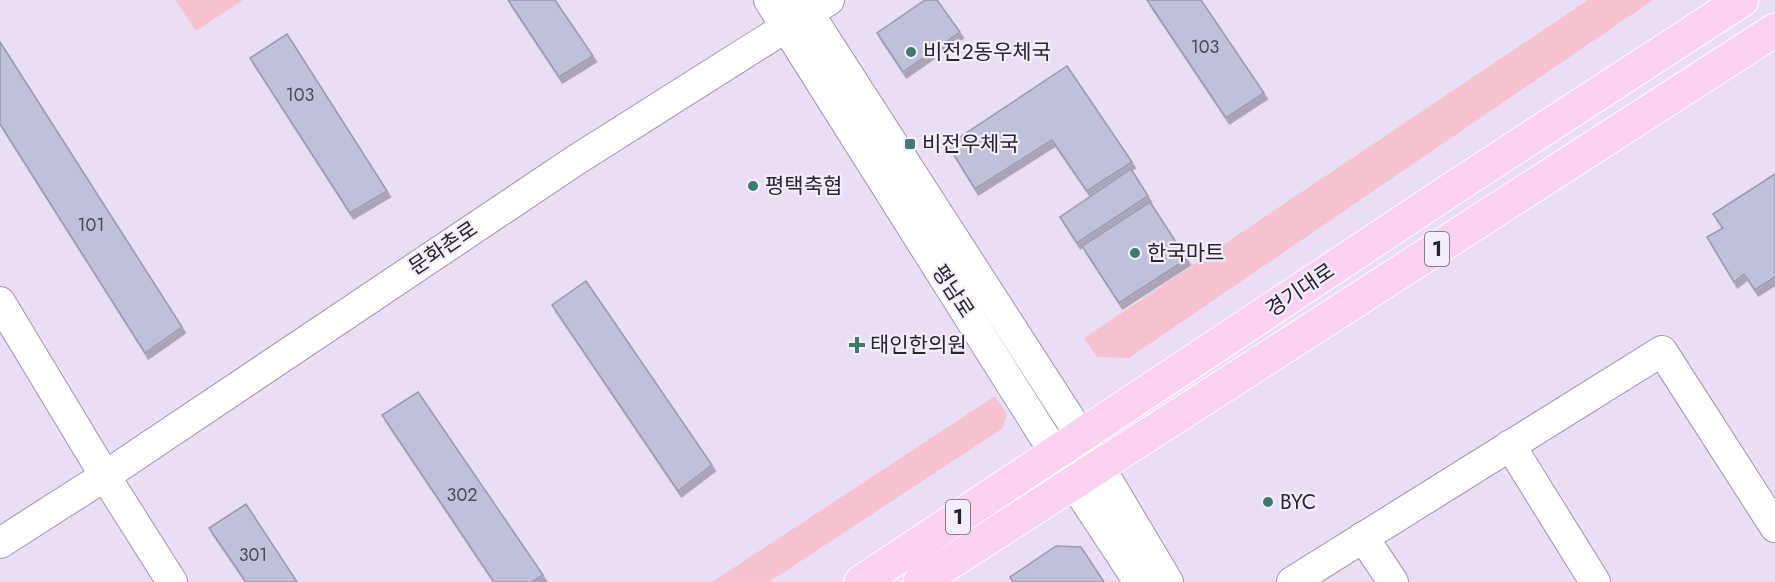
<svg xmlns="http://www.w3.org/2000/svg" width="1775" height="582" viewBox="0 0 1775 582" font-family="Jost,'Noto Sans KR',sans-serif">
<defs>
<filter id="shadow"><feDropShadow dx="3.5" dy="6" stdDeviation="0" flood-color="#0004"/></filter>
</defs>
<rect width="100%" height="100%" fill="#eadef6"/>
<!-- green -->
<g fill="#f7c2cf">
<path d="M175 0H243L196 31Z"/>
<path d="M1588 0H1653L1129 358 1097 357 1084 338Z"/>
<path d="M995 396 1007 414 1003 428 769 582H712Z"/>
</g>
<!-- building -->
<g fill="#bfc1da" stroke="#979ab1" stroke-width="1.5" filter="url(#shadow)">
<path d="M508 0H555L593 56 559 77Z"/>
<path d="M925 0H937L960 32 903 72 877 33Z"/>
<path d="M1147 0H1201L1264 93 1226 118Z"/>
<path d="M287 34 387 191 350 213 250 58Z"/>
<path d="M0 42 182 327 145 353 0 124Z"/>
<path d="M1067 66 1132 162 1087 191 1052 140 975 189 948 145Z"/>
<path d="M1131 169 1148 196 1077 243 1060 217Z"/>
<path d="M1775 174V277L1755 290 1744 274 1734 282 1707 237 1723 228 1713 214Z"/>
<path d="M1150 202 1187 259 1119 303 1082 246Z"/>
<path d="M586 281 712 465 678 491 552 305Z"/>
<path d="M418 392 543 575 532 582H494L382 415Z"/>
<path d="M246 504 297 582H246L209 528Z"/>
<path d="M1056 546 1081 547 1104 582H1013L1010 577Z"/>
</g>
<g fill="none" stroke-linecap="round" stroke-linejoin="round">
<defs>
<g id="minor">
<path d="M769 0 1073 482 1139 582"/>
<path d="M800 0 1081 436 1168 582"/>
<path d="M0 302 105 476 576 160 829 0"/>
<path d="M1510 445 1595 582"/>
<path d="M1363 537 1393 582"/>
<path d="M0 543 105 476 172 582"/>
<path d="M1292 582 1662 351 1775 527"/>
</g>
<g id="major">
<path d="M861 582 1458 185 1742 0"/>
<path d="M920 582 1775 30"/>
</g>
</defs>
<!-- minor casing -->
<use href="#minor" stroke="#a094ab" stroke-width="32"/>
<!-- major casing -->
<use href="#major" stroke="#fff" stroke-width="35"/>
<!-- minor -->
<use href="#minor" stroke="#fff" stroke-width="30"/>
<!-- major -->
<use href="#major" stroke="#fbd1f2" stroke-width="33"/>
</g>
<!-- markers -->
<g fill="#3c7c6a" stroke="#f4edfc" stroke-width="2">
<circle cx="911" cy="52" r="6"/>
<rect x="904" y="138" width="12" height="12" rx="3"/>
<circle cx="753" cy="186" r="6"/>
<circle cx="1135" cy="253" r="6"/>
<path d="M854 336h6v6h6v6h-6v6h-6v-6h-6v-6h6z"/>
<circle cx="1268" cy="502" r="6"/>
</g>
<g text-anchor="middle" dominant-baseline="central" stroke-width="4.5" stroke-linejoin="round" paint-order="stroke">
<!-- number labels -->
<g font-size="18" fill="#4e4a58">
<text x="1205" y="47">103</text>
<text x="300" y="95">103</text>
<text x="91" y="225">101</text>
<text x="462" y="495">302</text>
<text x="253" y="555">301</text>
</g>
<!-- shield labels -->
<g fill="#f4edfc" stroke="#65606a" stroke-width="1.5">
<rect x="1425" y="232" width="24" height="34" rx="4.5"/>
<rect x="946" y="500" width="24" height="34" rx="4.5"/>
</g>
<g font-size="20" font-weight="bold" fill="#28232c">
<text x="1437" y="249">1</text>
<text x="958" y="517">1</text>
</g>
<!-- poi labels -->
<g font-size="21" fill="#28232c" stroke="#f4edfc" text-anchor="start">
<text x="923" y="52">비전2동우체국</text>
<text x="922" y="144">비전우체국</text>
<text x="765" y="186">평택축협</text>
<text x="1147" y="253">한국마트</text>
<text x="870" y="345">태인한의원</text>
<text x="1280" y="502">BYC</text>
</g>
<!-- street labels -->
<g font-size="21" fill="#28232c" stroke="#f4edfc">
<text transform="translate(443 248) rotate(-34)">문화촌로</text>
<text transform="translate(1300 290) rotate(-34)">경기대로</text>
<text transform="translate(953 291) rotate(57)">평남로</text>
</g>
</g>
</svg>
